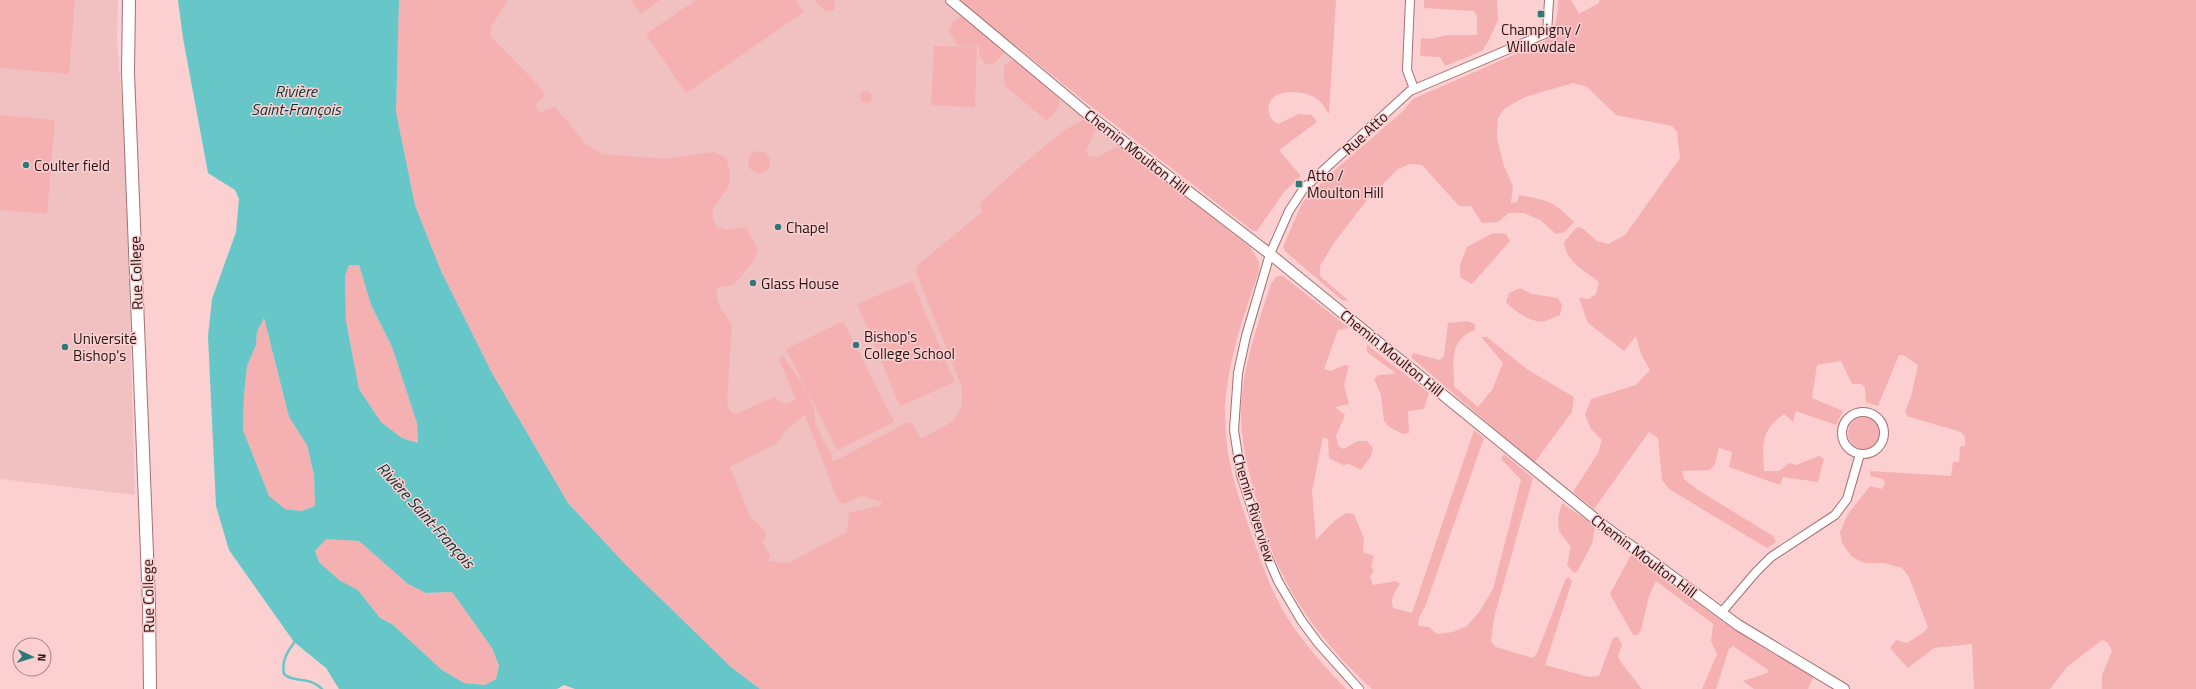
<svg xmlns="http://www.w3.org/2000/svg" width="2196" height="689" viewBox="0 0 2196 689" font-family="'Titillium Web',sans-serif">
<rect width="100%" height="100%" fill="#fcd0d1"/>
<!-- built -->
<g fill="#f1c0c1">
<path d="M0 0H118L117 38 123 119 127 215 135 495 0 479Z"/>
<path d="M399 0H945L1059 98 1250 247 1256 256 1259 271 1239 330 1231 360 1225 403 1227 449 1234 484 1271 587 1286 617 1310 651 1346 689H760L492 373 441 271Z"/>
</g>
<!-- green -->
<g fill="#f5b0b2" fill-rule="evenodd">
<path d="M0 0H75L69 74 0 68Z"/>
<path d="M399 0H508L491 27V37L541 88 545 96 535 105 540 112 555 107 586 144 602 154 666 159 714 152 726 158C729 168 733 179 727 189 718 205 706 206 717 227L728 230 746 227 758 249 755 259 734 285 717 288C714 301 724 315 732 324L727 402 730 412 736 414 774 397 784 404 796 400 779 359 783 356 801 381 813 405 816 426 831 454 832 461 839 459 908 422 912 423 921 439C950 422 966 422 961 385L916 272 918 265 983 211 980 207 982 201C1003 183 1064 124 1087 119L1097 127 1086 151 1089 156 1098 157 1120 145 1250 247 1259 262V271C1244 314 1229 356 1225 402 1222 446 1235 487 1249 528 1259 559 1270 590 1287 617 1304 644 1324 666 1346 689H760L731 667 626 565 568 503 492 373 441 271 415 205 396 112ZM805 415 838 501 843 504 861 496 882 502 881 505 849 513 847 532 788 563 768 561 770 556 762 542 767 534 750 516 730 467 777 443 784 432Z"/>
<path d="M630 0H660L641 14Z"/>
<path d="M696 0H796L804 12 686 93 646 34Z"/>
<path d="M814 0H834L835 9 830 12 824 10Z"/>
<path d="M959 0H1336L1329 114C1325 109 1322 102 1317 99 1309 92 1285 89 1275 96 1265 103 1267 119 1278 124L1299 114 1312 115 1317 122 1279 150 1301 176 1284 192 1257 231H1253L1083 100Z"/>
<path d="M1424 0H1497L1498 20 1489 40 1482 51 1445 66 1440 57 1420 56 1421 38 1430 39 1447 35H1477V15L1473 11 1424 8Z"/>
<path d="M1558 0H1571L1579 14 1599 3V0H2196V689H2102V675L2112 651 2108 643 2102 640 2067 667 2050 689H1974L1972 644 1934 648 1908 668 1890 648 1896 640 1907 643 1923 633 1928 627 1909 577 1902 568 1884 563H1865L1852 557 1842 543 1840 532 1848 514 1870 486 1882 489 1885 483 1883 479 1870 476V471L1951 476 1953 462H1959L1960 447 1965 445V437L1961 432 1907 416 1905 411 1911 397 1918 365 1903 355H1899L1878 406 1866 402 1865 387 1861 384H1852L1841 361 1817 365 1812 398 1843 411 1836 425 1796 411 1793 422 1784 414C1760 431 1763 444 1764 471H1779L1789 463 1796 465 1819 456 1824 459 1818 482 1783 477 1780 485 1729 467 1732 452 1719 448 1715 464 1710 470 1682 471 1684 479 1698 490 1773 536 1776 542 1767 548 1669 489 1662 480 1658 438 1649 432 1594 509 1573 492 1598 453 1602 440 1591 429 1585 415 1591 399 1636 385 1650 370 1641 354 1636 336 1624 351 1588 323 1579 298 1589 299 1596 294 1599 282C1585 271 1565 261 1564 242L1577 227 1582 228 1597 241 1608 244 1625 235 1680 158 1677 132 1672 126 1616 115 1587 87 1573 83 1525 97 1504 109 1498 118 1497 138 1504 166 1513 186 1511 203 1517 202 1519 195C1547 200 1554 201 1574 222L1565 232 1556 234 1540 220 1524 213H1509L1498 222 1482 223 1471 206H1459L1422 165 1410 164 1398 169 1366 201 1334 243 1320 266V276L1349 301 1342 300 1285 251 1283 247 1302 203 1327 177 1403 111 1413 99 1545 41C1556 30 1558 16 1558 0Z"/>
<path d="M963 15 1005 52 996 62 987 65 980 57 979 46H958L949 31 953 22Z"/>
<path d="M934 46 977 47 975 107 931 105Z"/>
<path d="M1014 59 1059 98 1060 106 1052 116 1046 120 1004 85V66Z"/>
<circle cx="866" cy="97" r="6"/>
<path d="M0 115 55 120 47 214 0 210Z"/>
<circle cx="759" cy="162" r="11"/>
<path d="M1493 233 1506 234 1510 241 1472 284 1460 277V265L1467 247Z"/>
<path d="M349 265H359L371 305 392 347 417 423 418 443 402 438 381 422 359 389 346 321 345 276Z"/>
<path d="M1277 276H1283L1349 328 1338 330 1324 369 1331 371 1345 365 1349 366 1344 385 1349 404 1335 407 1345 415 1336 436 1338 445 1343 449 1358 441H1367L1373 448 1371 456 1361 470 1349 464 1343 465 1329 458 1328 439 1323 437 1312 491 1316 540 1333 522 1346 513 1354 514 1364 538 1363 552 1374 556 1371 567 1374 570 1370 577 1373 585 1396 581 1400 584C1394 593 1390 598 1393 608L1412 613 1474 430 1484 438 1425 607 1419 618 1418 626 1429 627 1437 634 1453 632 1467 626 1480 611 1493 589 1521 480 1501 459 1504 454 1533 478 1494 618 1491 641 1496 647 1533 658 1537 653 1566 578 1569 577 1572 581 1545 665 1589 677 1599 676 1613 638 1618 637 1622 645 1618 656 1620 661 1642 689H1372C1331 652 1292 603 1272 551 1266 536 1262 520 1258 505 1249 475 1241 444 1241 413 1242 368 1257 326 1271 284Z"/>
<path d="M912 281 955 382 900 406 857 304Z"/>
<path d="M1520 288 1532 294 1558 298 1562 305 1560 315C1555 317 1550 319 1545 321 1532 324 1514 311 1506 302L1509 293Z"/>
<path d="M264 318 289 417 307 445 314 475 315 506 301 511 285 509 269 496 243 430 244 395 247 366 256 345 257 332Z"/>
<path d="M843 321 894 422 837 450 786 349Z"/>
<path d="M1467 321 1475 324V330C1448 340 1454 363 1454 386L1478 407 1492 390 1503 363 1481 337H1487L1528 370 1574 397 1572 412 1534 463 1411 357 1413 353 1440 360 1444 356 1448 323Z"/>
<path d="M1367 345 1429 393 1424 409 1408 411 1409 433 1403 434 1389 427 1384 421 1381 395 1374 379 1379 375 1395 374 1394 372 1367 352Z"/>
<circle cx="1864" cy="433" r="16"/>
<path d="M1562 503 1595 526 1592 544 1577 572 1574 573 1567 565 1571 547 1559 531 1558 518Z"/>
<path d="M326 538 359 541 408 584 426 593 452 592 492 648 499 666 496 679 485 685 464 683 442 670 392 624 380 618 358 590 339 580 319 562 315 551Z"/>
<path d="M1631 555H1634L1722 621 1756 643 1814 676 1808 689H1754L1743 681 1767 673 1768 670 1733 646 1729 649 1716 689H1702L1717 654 1711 641 1713 624 1656 581 1649 596 1641 630 1638 635H1633L1610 594Z"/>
</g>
<!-- water -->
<path fill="#67c6c7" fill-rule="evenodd" d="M399 0 396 112 415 205 441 271 492 373 568 503 626 565 731 667 760 689H575L564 685 557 689H339L326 668 294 642 229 550 216 506 208 336 212 299 236 232 239 199 235 190 208 173 183 38 178 0ZM349 265H359L371 305 392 347 417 423 418 443 402 438 381 422 359 389 346 321 345 276ZM264 318 289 417 307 445 314 475 315 506 301 511 285 509 269 496 243 430 244 395 247 366 256 345 257 332ZM326 539 359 541 408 584 426 593 452 592 492 648 499 666 496 679 485 685 464 683 442 670 392 624 380 618 358 590 339 580 319 562 315 551Z"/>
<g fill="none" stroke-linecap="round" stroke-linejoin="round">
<!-- stream -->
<path stroke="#67c6c7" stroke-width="2.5" d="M296 640C288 651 281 660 284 674 295 684 308 675 322 689"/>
<defs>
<g id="minor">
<path d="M1410 0 1407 70 1414 89"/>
<circle cx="1863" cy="433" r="21"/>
<path d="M1721 613 1756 572 1771 557 1835 515 1847 499 1860 454"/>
<path d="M1359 689 1318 643 1301 620 1278 581 1266 553 1241 475 1234 430 1238 373 1246 336 1270 254 1289 211 1304 188 1410 91 1547 33 1549 0"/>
</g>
<path id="tertiary" d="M951 0 1090 116 1270 254 1604 526 1738 625 1844 689"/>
<path id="secondary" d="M129 0 128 73 149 604 150 689"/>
</defs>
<!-- minor casing -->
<use href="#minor" stroke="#a17173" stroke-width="10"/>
<!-- tertiary casing -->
<use href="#tertiary" stroke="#a17173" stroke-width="12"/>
<!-- secondary casing -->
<use href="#secondary" stroke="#a17173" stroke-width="14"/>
<!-- minor -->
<use href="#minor" stroke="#fff" stroke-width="8"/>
<!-- tertiary -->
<use href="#tertiary" stroke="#fff" stroke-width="10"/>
<!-- secondary -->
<use href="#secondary" stroke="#fff" stroke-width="12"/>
</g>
<!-- markers -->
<g fill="#2f787a" stroke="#fcd0d1" stroke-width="1.5">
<rect x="1537" y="10" width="8" height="8" rx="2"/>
<circle cx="26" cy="165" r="4"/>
<rect x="1295" y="180" width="8" height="8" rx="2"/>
<circle cx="778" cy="227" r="4"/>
<circle cx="753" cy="283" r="4"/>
<circle cx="856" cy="345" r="4"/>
<circle cx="65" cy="347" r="4"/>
</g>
<g text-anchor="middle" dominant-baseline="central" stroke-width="3" stroke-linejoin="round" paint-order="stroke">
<!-- poi labels -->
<g font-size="15" fill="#251314" stroke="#fcd0d1" text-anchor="start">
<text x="1541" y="29" text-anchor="middle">Champigny /<tspan x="1541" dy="17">Willowdale</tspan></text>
<text x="34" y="165">Coulter field</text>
<text x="1307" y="175">Atto /<tspan x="1307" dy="17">Moulton Hill</tspan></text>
<text x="786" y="227">Chapel</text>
<text x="761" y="283">Glass House</text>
<text x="864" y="336">Bishop's<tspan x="864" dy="17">College School</tspan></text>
<text x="73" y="338">Université<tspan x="73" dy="17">Bishop's</tspan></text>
</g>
<!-- street labels -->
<g font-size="15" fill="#251314" stroke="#fcd0d1">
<text transform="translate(1365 133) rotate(-43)">Rue Atto</text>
<text transform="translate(1137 152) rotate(38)">Chemin Moulton Hill</text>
<text transform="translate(136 273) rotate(-92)">Rue College</text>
<text transform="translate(1392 353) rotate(39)">Chemin Moulton Hill</text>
<text transform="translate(1254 508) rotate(73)">Chemin Riverview</text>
<text transform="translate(1644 556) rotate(37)">Chemin Moulton Hill</text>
<text transform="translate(148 596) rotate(-91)">Rue College</text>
</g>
<!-- water labels -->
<g font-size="16" font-style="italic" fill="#043435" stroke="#fcd0d1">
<text x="296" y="91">Rivière<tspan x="296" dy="18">Saint-François</tspan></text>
<text transform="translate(426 515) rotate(48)">Rivière Saint-François</text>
</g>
</g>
<!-- north arrow -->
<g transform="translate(32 657) rotate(94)"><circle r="19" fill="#fcd0d1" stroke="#a68485"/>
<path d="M0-3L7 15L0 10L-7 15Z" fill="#2f787a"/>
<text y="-6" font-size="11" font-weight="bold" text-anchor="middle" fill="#251314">N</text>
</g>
</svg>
